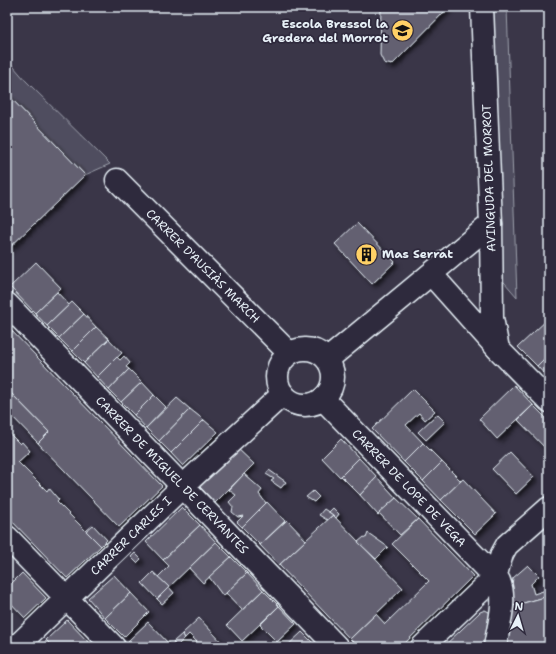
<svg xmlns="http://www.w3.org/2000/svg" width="556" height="654" viewBox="0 0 556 654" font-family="'Shantell Sans',sans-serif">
<defs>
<filter id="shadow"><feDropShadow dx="3.5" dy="3.5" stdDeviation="2" flood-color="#0009"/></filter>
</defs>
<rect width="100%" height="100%" fill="#3a3648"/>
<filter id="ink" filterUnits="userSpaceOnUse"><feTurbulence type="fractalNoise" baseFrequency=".025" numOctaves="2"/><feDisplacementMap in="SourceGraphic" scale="8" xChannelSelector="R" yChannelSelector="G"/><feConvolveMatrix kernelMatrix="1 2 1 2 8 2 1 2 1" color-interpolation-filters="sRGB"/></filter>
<g filter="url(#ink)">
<!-- green -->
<g fill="#504e5f" stroke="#9ca0ac">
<path d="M482 7H507L517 297 492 268Z"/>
<path d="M7 59 26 81 110 164 85 175 7 94Z"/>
</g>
<!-- building -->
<g fill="#636171" stroke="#e8f1f8" filter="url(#shadow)">
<path d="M381 7H449L392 65 384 63 380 55Z"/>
<path d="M7 94 85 175 7 250Z"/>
<path d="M357 223 395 262 372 284 335 244Z"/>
<path d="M36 262 61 288 35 313 10 287Z"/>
<path d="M57 292 69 305 47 326 35 313Z"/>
<path d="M72 302 84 314 59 338 47 326Z"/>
<path d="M84 314 96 327 72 351 59 338Z"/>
<path d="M549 318V354L537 366 518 347Z"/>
<path d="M7 326 162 486 119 527 38 443 49 432 7 389Z"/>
<path d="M96 327 109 339 84 363 72 351Z"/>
<path d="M109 339 122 353 97 377 84 363Z"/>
<path d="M549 354V379L537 366Z"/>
<path d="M124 356 130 363 126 367 129 369 109 390 97 377 117 357 120 360Z"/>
<path d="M129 369 142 382 121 402 109 390Z"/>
<path d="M142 382 154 395 134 415 121 402Z"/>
<path d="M514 385 533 405 497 439 479 419Z"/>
<path d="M7 389 49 432 38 443 7 411Z"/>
<path d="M413 389 435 411 425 420 419 413 406 425 423 443 404 462 372 429Z"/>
<path d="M154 395 166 407 146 428 134 415Z"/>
<path d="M177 398 190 409 159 441 146 428Z"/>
<path d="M533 405 549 421V452L518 420Z"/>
<path d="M190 409 204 420 171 453 159 441Z"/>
<path d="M437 414 445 422 426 440 418 432Z"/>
<path d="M204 420 218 432 183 466 171 453Z"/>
<path d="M7 431 20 444 22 442 30 451 18 462 47 491 49 488 59 500 57 502 101 546 67 578 7 516Z"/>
<path d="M341 439 359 458 340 477 322 458Z"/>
<path d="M423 443 442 462 423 481 404 462Z"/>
<path d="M236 447 254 464 215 503 198 485Z"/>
<path d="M510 452 534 477 516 494 492 469Z"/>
<path d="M359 458 377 477 360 495 341 476Z"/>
<path d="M442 462 461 481 441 500 423 481Z"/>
<path d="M269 470 286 482 281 488 271 481 274 479 266 474Z"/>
<path d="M244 474 262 490 259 494 266 503 242 527 237 522 243 516 238 517 232 512 233 507 229 502 236 495 229 490Z"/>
<path d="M377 477 396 498 378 515 360 495Z"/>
<path d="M463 479 496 514 475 534 441 500Z"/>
<path d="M313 491 319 497 314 502 306 497Z"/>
<path d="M396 498 418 519 400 535 379 513Z"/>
<path d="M267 502 285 521 260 545 242 527Z"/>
<path d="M182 507 200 525 163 560 146 542Z"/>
<path d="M333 508 339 514 336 518 329 512Z"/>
<path d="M324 509 333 515 327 520 319 515Z"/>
<path d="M333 515 403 588 350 639 279 565Z"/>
<path d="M418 519 473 576 401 647H358L350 639 376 614 385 624 429 581 392 544Z"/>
<path d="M287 520 306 540 279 565 260 545Z"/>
<path d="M93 525 107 540 101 546 86 531Z"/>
<path d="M200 525 216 542 169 587 158 577 169 566 163 560Z"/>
<path d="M368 533 388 547 376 559 358 542 364 537 366 538Z"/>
<path d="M216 542 231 557 203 583 189 568Z"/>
<path d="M135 553 141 559 137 563 131 557Z"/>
<path d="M231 557 247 573 223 596 209 577Z"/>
<path d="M528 565 539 576 531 584 534 594 549 589V596L509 607 513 578Z"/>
<path d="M153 572 169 587 157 599 142 583Z"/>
<path d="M22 573 46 598 25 618 7 599V588Z"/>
<path d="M247 573 263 590 242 610 226 593Z"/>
<path d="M114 575 131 593 105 618 88 598Z"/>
<path d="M169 587 174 593 162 604 157 599Z"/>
<path d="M263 590 279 606 242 641 227 625Z"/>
<path d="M131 593 149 612 124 637 105 618Z"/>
<path d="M545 597 549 611V647H516L502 645 509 607Z"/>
<path d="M279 606 296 624 277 642 260 625Z"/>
<path d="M485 610 491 613 489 647H443L480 612Z"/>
<path d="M199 618 226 647H202L189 634 185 638 182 634Z"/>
<path d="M67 620 93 647H53L46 640Z"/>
<path d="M148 622 170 645 168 647H134L128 641Z"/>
<path d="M302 632 315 645 313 647H286Z"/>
<path d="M182 634 185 638 177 646 173 642Z"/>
</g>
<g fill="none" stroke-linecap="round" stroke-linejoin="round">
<defs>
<g id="minor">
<path d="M482 7 491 224 492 318 498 349 549 401"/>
<path d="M117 180 289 353"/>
<path d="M431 274 497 348"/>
<path d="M7 304 337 647"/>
<circle cx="305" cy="377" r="28"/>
<path d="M328 359 491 224"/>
<path d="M323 399 499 581C507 601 498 627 495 647"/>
<path d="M7 537 114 647"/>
<path d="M16 647 183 486 283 394"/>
<path d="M422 647 495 577 502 554 507 545 549 508"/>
</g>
</defs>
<!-- minor casing -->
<use href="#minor" stroke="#e8f1f8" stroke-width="25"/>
<!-- minor -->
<use href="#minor" stroke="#2f2a3d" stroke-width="22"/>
</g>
</g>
<!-- icons -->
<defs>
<symbol id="school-disc" viewBox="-11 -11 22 22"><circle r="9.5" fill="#ffd166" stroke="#2f2a3d"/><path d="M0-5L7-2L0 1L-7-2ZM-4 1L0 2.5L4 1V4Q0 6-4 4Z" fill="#111"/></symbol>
<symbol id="building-disc" viewBox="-11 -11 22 22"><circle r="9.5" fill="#ffd166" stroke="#2f2a3d"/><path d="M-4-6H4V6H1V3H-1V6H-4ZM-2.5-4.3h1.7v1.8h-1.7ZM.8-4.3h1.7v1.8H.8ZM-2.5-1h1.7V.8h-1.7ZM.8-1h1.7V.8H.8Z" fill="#111"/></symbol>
</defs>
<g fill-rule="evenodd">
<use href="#school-disc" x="390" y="18" width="25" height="25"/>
<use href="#building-disc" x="354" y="242" width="25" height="25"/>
</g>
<g text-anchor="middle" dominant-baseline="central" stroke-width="3.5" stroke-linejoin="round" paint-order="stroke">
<!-- poi labels -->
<g font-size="12" font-weight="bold" fill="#e8f1f8" stroke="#2f2a3d" text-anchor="end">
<text x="388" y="24">Escola Bressol la<tspan x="388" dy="14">Gredera del Morrot</tspan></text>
<text x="382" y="254" text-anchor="start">Mas Serrat</text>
</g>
<!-- street labels -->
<g font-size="12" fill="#e8f1f8" stroke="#2f2a3d">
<text transform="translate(489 178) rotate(-92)">AVINGUDA DEL MORROT</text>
<text transform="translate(203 266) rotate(45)">CARRER D'AUSIÀS MARCH</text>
<text transform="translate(172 475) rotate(46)">CARRER DE MIGUEL DE CERVANTES</text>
<text transform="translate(409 488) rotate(46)">CARRER DE LOPE DE VEGA</text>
<text transform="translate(131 536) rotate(-44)">CARRER CARLES I</text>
</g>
</g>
<!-- margin -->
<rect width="556" height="654" fill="none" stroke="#2f2a3d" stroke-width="24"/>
<rect x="12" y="12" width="532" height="630" fill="none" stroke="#e8f1f8" stroke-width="1.5" filter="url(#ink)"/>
<!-- north arrow -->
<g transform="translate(518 616) rotate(5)" stroke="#2f2a3d" stroke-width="3" paint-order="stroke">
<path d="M0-3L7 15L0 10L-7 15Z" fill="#e8f1f8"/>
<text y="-6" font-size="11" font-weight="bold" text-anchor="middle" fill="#e8f1f8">N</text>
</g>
</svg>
